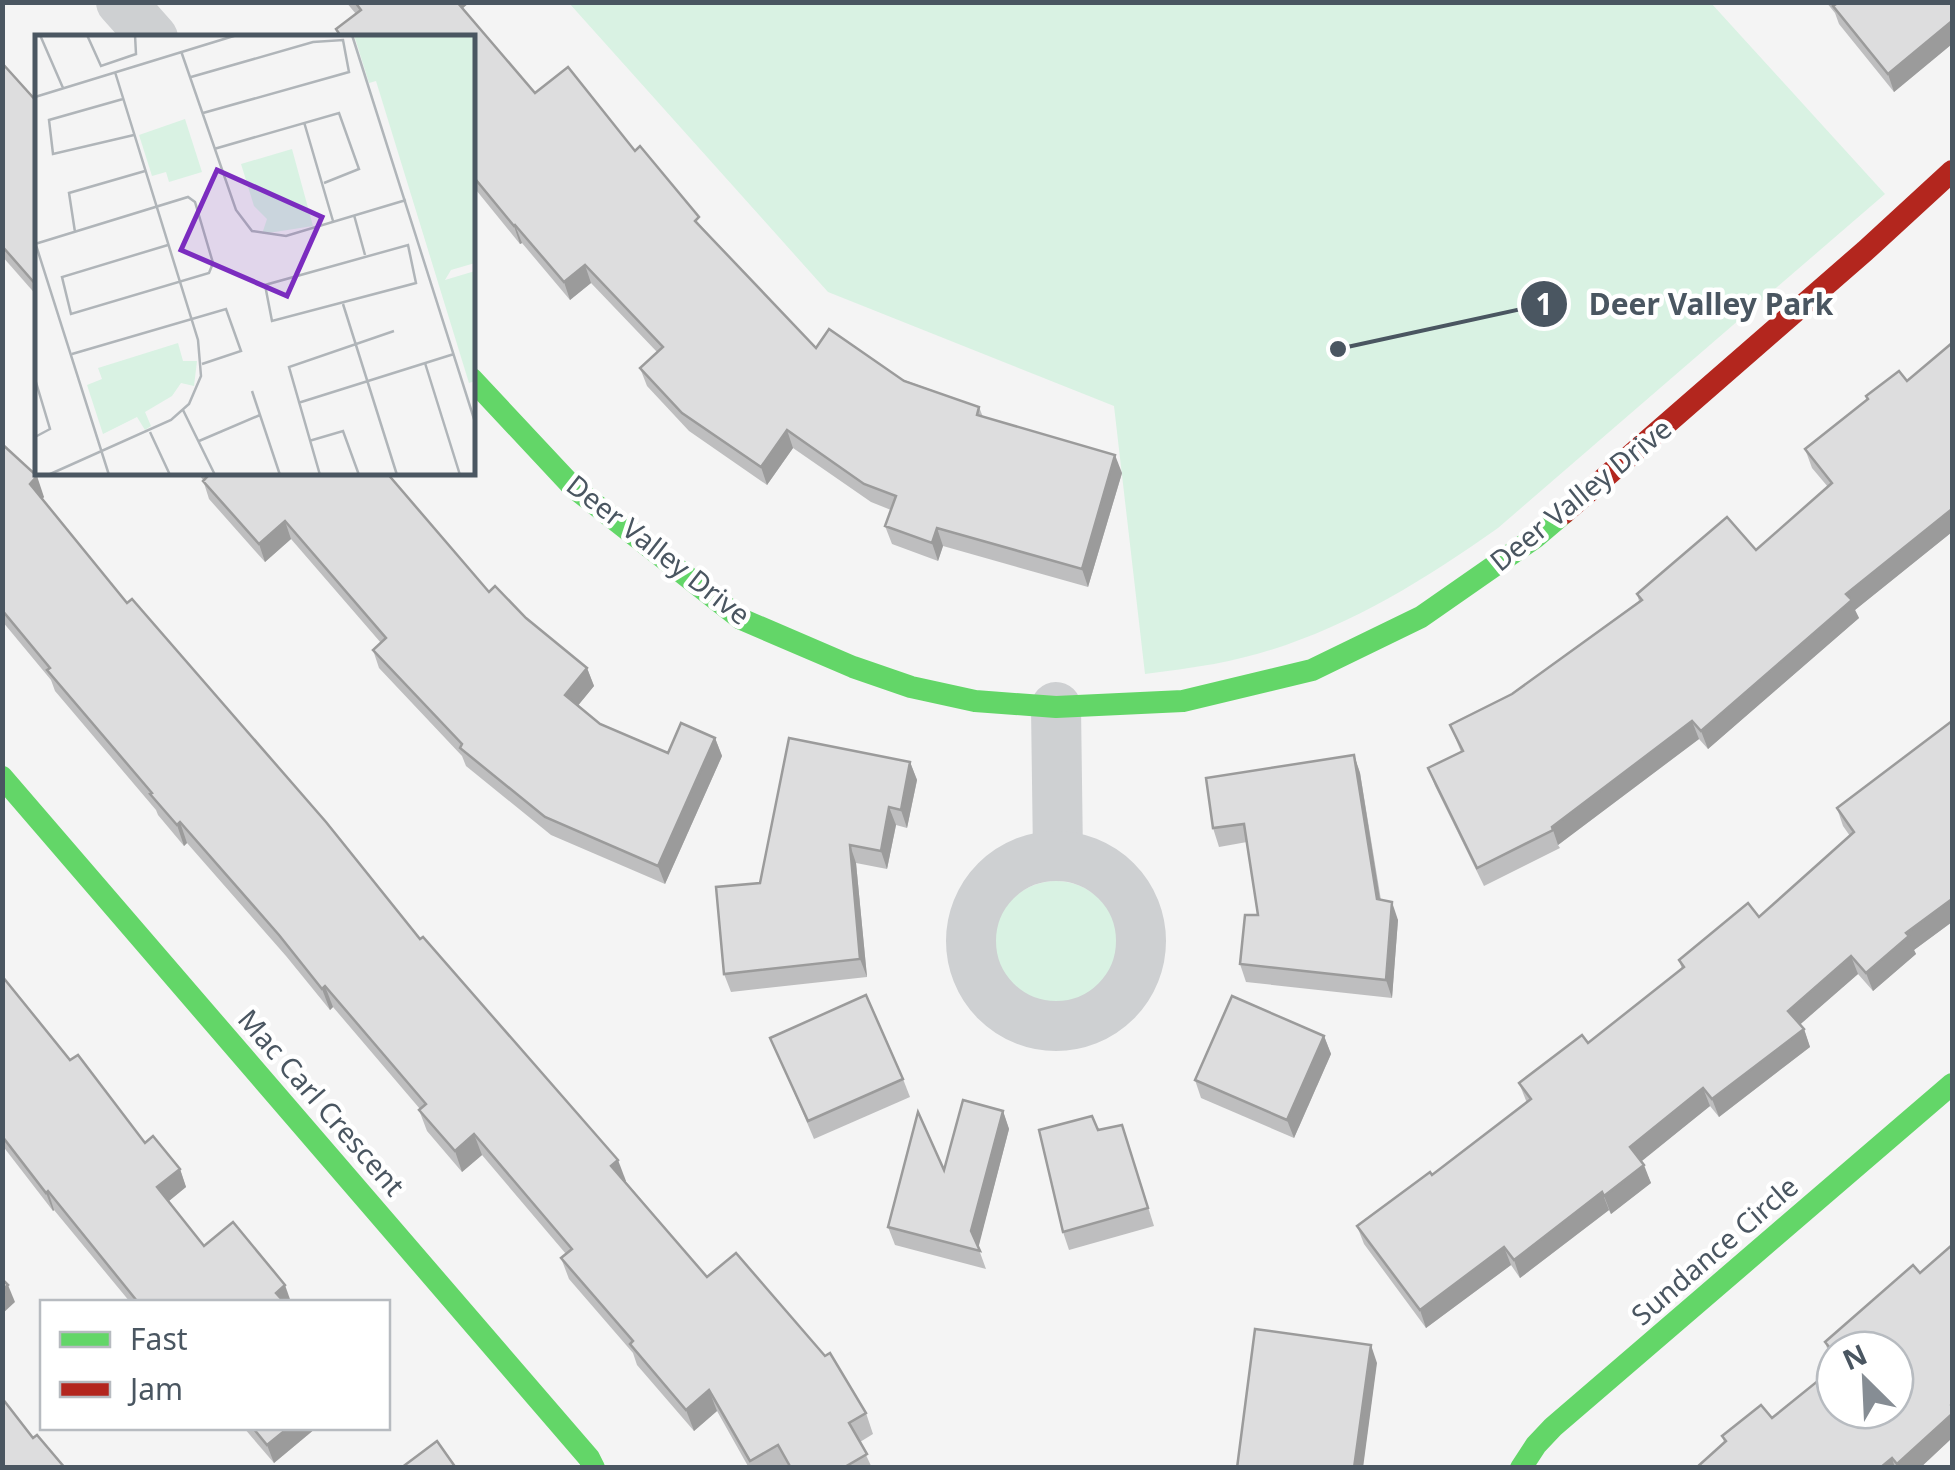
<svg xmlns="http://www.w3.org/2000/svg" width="1955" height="1470" viewBox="0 0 1955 1470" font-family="'Noto Sans',sans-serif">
<rect width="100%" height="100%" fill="#f4f4f4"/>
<!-- green -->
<g fill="#d9f2e3">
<path d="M569 3H1711L1885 194 1498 528C1412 589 1319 645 1214 664 1191 668 1167 671 1145 674L1114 406 828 292Z"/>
<circle cx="1056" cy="943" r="62"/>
</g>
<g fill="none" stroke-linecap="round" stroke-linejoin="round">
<!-- street -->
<g stroke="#ced0d2" stroke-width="50">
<path d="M121 2 153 38"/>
<path d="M1056 707 1058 856"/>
<circle cx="1056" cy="941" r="85"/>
</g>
<!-- fast -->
<g stroke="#63d668" stroke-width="22">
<path d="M472 379 573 487 741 619 853 667 911 687 975 701 1056 707 1183 701 1312 670 1421 617 1536 537 1563 514"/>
<path d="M2 777 589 1458 594 1468"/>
<path d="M1521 1468 1536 1445 1553 1427 1952 1084"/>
</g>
<!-- jam -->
<path stroke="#b3261e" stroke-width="22" d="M1563 514 1865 251 1952 171"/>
</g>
<!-- wall -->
<g fill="#bebebf">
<path d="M346 2H470L462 9 535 93 635 151 704 229 816 348 979 407 983 417 1122 473 1088 587 943 546 938 561 892 544 885 526 891 510 871 502 793 448 767 485 689 431 647 386 640 368 657 352 591 283 570 300 522 243 520 244 472 185V38H339L336 29 356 14Z"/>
<path d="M1826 2H1952V44L1894 92 1839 24 1835 13Z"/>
<path d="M2 63 38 103V297L2 256Z"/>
<path d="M1952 343V532L1855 610 1859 618 1708 749 1699 739 1558 845 1560 848 1484 886 1435 786 1428 768 1461 752 1450 725 1512 694 1639 601 1637 594 1756 550 1828 487 1812 468 1805 449 1867 400 1866 396 1907 381Z"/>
<path d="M2 444 44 497 42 499 127 603 420 939 707 1277 866 1413 873 1434 860 1442 872 1468H787L786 1466 783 1468H749L717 1411 694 1431 637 1365 633 1353 569 1279 561 1258 566 1254 482 1155 462 1172 427 1131 419 1110 420 1109 333 1007 330 1010 286 956 187 843 184 846 158 815 156 810 55 691 51 680 2 621Z"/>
<path d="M197 472H386L489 592 526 618 587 668 594 686 578 705 600 724 668 753 715 738 722 756 665 884 551 835 466 766 462 756 379 668 373 650 381 643 291 539 265 562 209 499 203 480Z"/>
<path d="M1952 721V922L1914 950 1916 954 1873 991 1858 974 1800 1024 1804 1029 1810 1047 1719 1117 1710 1106 1641 1161 1651 1183 1611 1214 1609 1210 1520 1278 1511 1265 1426 1328 1364 1244 1357 1226 1432 1175 1527 1103 1519 1083 1588 1043 1682 969 1679 960 1759 917 1850 836 1843 826 1837 808Z"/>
<path d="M1354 755 1360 773 1381 900 1398 920 1392 998 1246 982 1240 964 1258 915 1247 842 1219 847 1213 828Z"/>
<path d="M910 762 917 780 907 828 896 825 887 869 856 863 867 977 731 992 724 974Z"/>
<path d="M2 976 70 1060 145 1143 180 1169 186 1187 169 1201 204 1246 291 1302H130L54 1210 53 1211 2 1145Z"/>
<path d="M1324 1036 1331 1054 1294 1138 1201 1098 1195 1080Z"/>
<path d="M771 1038 903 1079 910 1097 814 1139Z"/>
<path d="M1003 1111 1009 1129 978 1247 986 1269 895 1245 888 1227Z"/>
<path d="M1098 1130 1128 1143 1154 1226 1069 1250 1063 1232Z"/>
<path d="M1952 1245V1438L1920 1468H1696L1724 1442 1722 1436 1772 1418 1895 1410 1835 1350V1365L1831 1360 1825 1342 1920 1273Z"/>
<path d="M244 1428H316L274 1463Z"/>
</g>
<!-- shaded-wall -->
<g fill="#9b9b9b">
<path d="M453 2H470L457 13Z"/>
<path d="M1952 21V44L1894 92 1888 74Z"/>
<path d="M515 225 522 243 520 244 514 226Z"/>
<path d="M585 265 591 283 570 300 564 282Z"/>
<path d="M787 430 793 448 767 485 761 467Z"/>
<path d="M1115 455 1122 473 1088 587 1082 569Z"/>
<path d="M37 476 44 497 37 505 30 484Z"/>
<path d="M1952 509V532L1855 610 1859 618 1708 749 1701 731 1846 594Z"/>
<path d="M285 521 291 539 265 562 259 544Z"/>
<path d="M937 528 943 546 938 561 932 543Z"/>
<path d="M587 668 594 686 572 713 565 695Z"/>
<path d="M1692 721 1699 739 1558 845 1552 827Z"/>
<path d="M715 738 722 756 665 884 658 866Z"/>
<path d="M1354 755 1360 773 1383 918 1377 899Z"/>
<path d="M910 762 917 780 907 828 901 810Z"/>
<path d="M889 807 896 825 887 869 881 851Z"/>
<path d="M180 822 187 843 184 846 177 825Z"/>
<path d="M850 845 856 863 867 977 860 959Z"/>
<path d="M1952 899V922L1914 950 1916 954 1873 991 1866 973 1906 933Z"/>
<path d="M1392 902 1398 920 1392 998 1386 980Z"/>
<path d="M1851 956 1858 974 1795 1029 1788 1011Z"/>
<path d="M325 986 333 1007 330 1010 322 989Z"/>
<path d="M1804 1029 1810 1047 1719 1117 1712 1099Z"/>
<path d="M1324 1036 1331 1054 1294 1138 1287 1120Z"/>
<path d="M1703 1088 1710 1106 1637 1165 1630 1147Z"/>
<path d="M1003 1111 1009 1129 978 1249 971 1231Z"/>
<path d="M474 1134 482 1155 462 1172 455 1151Z"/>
<path d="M618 1160 626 1181 619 1187 611 1166Z"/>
<path d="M1644 1165 1651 1183 1611 1214 1604 1196Z"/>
<path d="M180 1169 186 1187 164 1205 157 1187Z"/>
<path d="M48 1191 54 1210 53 1211 46 1193Z"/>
<path d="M1602 1192 1609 1210 1520 1278 1514 1260Z"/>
<path d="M1504 1247 1511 1265 1426 1328 1420 1310Z"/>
<path d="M8 1285 15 1302 2 1314V1290Z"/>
<path d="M285 1285 291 1302H280L276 1293Z"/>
<path d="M1371 1345 1377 1363 1363 1468H1354Z"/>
<path d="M709 1390 717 1411 694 1431 686 1410Z"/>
<path d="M1952 1414V1438L1920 1468H1898L1897 1464Z"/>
<path d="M288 1428H316L274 1463 267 1445Z"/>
<path d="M1892 1458 1895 1468H1880Z"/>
</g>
<!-- building -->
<g fill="#ddddde" stroke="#9b9b9b" stroke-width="2.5">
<path d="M355 2H457L535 93 568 67 635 151 640 146 699 217 695 221 816 348 829 329 904 381 979 407 977 415 1115 455 1082 569 937 528 932 543 885 526 896 496 864 484 787 430 761 467 682 413 640 368 663 347 585 265 564 282 515 225 514 226 472 175V38H342L336 29 361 10Z"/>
<path d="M1835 2H1952V21L1888 74 1833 6 1836 4Z"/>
<path d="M2 63 38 103V287L2 246Z"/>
<path d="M1952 343V509L1846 594 1852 600 1701 731 1692 721 1552 827 1553 830 1477 868 1428 768 1463 751 1450 725 1512 694 1642 600 1637 594 1727 517 1756 550 1832 483 1805 449 1868 399 1866 396 1899 371 1907 381Z"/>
<path d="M2 444 37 476 30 484 127 603 132 599 326 822 420 939 423 937 618 1160 611 1166 707 1277 736 1253 825 1356 830 1353 866 1413 849 1423 867 1454 843 1468H791L778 1445 750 1461 709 1390 686 1410 630 1344 633 1341 561 1258 572 1249 474 1134 455 1151 419 1110 426 1104 325 986 322 989 279 935 180 822 177 825 150 794 152 793 47 670 50 668 2 610Z"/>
<path d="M205 472H386L489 592 495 586 526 618 587 668 565 695 600 724 668 753 681 723 715 738 658 866 545 817 460 748 462 744 373 650 386 638 285 521 259 544 203 481 208 476Z"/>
<path d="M1952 721V899L1906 933 1909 936 1866 973 1851 956 1788 1011 1804 1029 1712 1099 1703 1088 1630 1147 1644 1165 1604 1196 1602 1192 1514 1260 1504 1247 1420 1310 1357 1226 1430 1172 1432 1175 1531 1099 1519 1083 1582 1035 1588 1043 1684 967 1679 960 1748 903 1759 917 1854 832 1837 808Z"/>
<path d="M789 738 910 762 901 810 889 807 881 851 850 845 860 959 724 974 716 887 760 883Z"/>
<path d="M1354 755 1377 899 1392 902 1386 980 1240 964 1245 915H1258L1244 824 1213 828 1206 778Z"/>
<path d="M2 976 70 1060 78 1055 145 1143 153 1136 180 1169 157 1187 204 1246 233 1222 285 1285 276 1293 284 1302H135L137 1301 48 1191 46 1193 2 1136Z"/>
<path d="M866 995 903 1079 808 1121 770 1038Z"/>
<path d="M1232 996 1324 1036 1287 1120 1195 1080Z"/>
<path d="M963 1100 1003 1111 971 1231 980 1251 888 1227 918 1112 944 1170Z"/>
<path d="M1092 1116 1098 1130 1122 1125 1148 1208 1063 1232 1039 1130Z"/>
<path d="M1952 1245V1403L1951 1405 1952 1407V1414L1897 1464 1892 1458 1880 1468H1696L1726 1441 1722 1436 1761 1405 1772 1418 1835 1367V1410H1895V1350H1835V1354L1825 1342 1913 1265 1920 1273Z"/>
<path d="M2 1279 8 1285 2 1290Z"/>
<path d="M1255 1329 1371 1345 1354 1468H1237Z"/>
<path d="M2 1398 33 1438 37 1435 65 1468H2Z"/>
<path d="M253 1428H288L267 1445Z"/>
<path d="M437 1441 456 1468H401Z"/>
</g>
<g text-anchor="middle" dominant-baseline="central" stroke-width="9" stroke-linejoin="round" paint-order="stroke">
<!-- street labels -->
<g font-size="28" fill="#4a5661" stroke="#fff">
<text transform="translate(1580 494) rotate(-39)">Deer Valley Drive</text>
<text transform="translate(659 549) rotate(38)">Deer Valley Drive</text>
<text transform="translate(322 1102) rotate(49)">Mac Carl Crescent</text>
<text transform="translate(1714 1250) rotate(-41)">Sundance Circle</text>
</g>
</g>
<!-- overview -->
<g transform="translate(35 35)">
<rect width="440" height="440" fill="#f4f4f4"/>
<path d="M319 0H440V228L416 235 410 245 440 236V346L434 348 341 46 334 48ZM150 84 167 137 134 147 131 137 117 141 104 100ZM257 114 278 191 227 199 232 184 219 171 206 129ZM143 308 148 326H162L159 351 146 348 137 361 110 377 116 391 110 395 102 382 68 399 52 350 67 344 63 333Z" fill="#d9f2e3"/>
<path fill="none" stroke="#b0b5b9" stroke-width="2.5" d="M5 0 28 53M52 0 66 31 101 19 100 0M317 0 440 387M146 16 201 175 217 196 251 201 371 165M156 42 278 7 308 5 314 37 168 78M0 62 202 0M88 64 14 85 18 119 99 100M269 87 298 186M179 114 304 78 324 134 289 148M319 180 330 220M40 197 34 158 110 136M0 207 74 440M0 209 153 162 160 167 178 228 174 238 36 279 27 242 133 210M373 210 381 248 237 286 230 250ZM308 269 362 440M37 319 191 274 206 316 167 329M390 328 425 440M0 344 15 394 0 402M217 356 245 440M263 368 419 319M148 375 180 440M115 397 135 440M164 406 225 380M274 406 308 396 324 440M13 440 136 385 154 369 166 341 163 305 80 37M285 440 254 332 359 296"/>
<path fill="#7b2cbf" fill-opacity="0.15" stroke="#7b2cbf" stroke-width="5" d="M182 135 287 182 252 261 146 215Z"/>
<rect width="440" height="440" fill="none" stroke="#4a5661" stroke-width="5"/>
</g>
<!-- callouts -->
<path fill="none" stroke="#4a5661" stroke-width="4" d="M1338 349L1544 304"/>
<g fill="#4a5661" stroke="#fff" stroke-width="4">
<circle cx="1338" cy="349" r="10"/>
<circle cx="1544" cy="304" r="25"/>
</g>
<g font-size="30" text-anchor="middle" font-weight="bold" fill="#fff">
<text x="1544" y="315">1</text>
</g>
<g font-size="30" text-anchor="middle" font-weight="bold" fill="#4a5661" stroke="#fff" stroke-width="9" stroke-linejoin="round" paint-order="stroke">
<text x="1711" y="315">Deer Valley Park</text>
</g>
<!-- border -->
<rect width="1955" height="1470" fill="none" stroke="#4a5661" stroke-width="10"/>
<!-- legend -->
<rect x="40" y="1300" width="350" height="130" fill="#ffffff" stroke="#b7bbc0" stroke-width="2.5"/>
<rect x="60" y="1332" width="50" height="15" fill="#63d668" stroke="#b7bbc0" stroke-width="2.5"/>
<text x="130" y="1350" font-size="30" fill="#4a5661">Fast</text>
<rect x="60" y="1382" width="50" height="15" fill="#b3261e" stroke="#b7bbc0" stroke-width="2.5"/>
<text x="130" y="1400" font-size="30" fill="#4a5661">Jam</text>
<!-- north arrow -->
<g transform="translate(1865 1380) rotate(336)"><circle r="48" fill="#ffffff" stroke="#b7bbc0" stroke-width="2.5"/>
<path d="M0-8L18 38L0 25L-18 38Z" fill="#868d94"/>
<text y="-15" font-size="28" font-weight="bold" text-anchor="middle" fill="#4a5661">N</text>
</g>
</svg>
